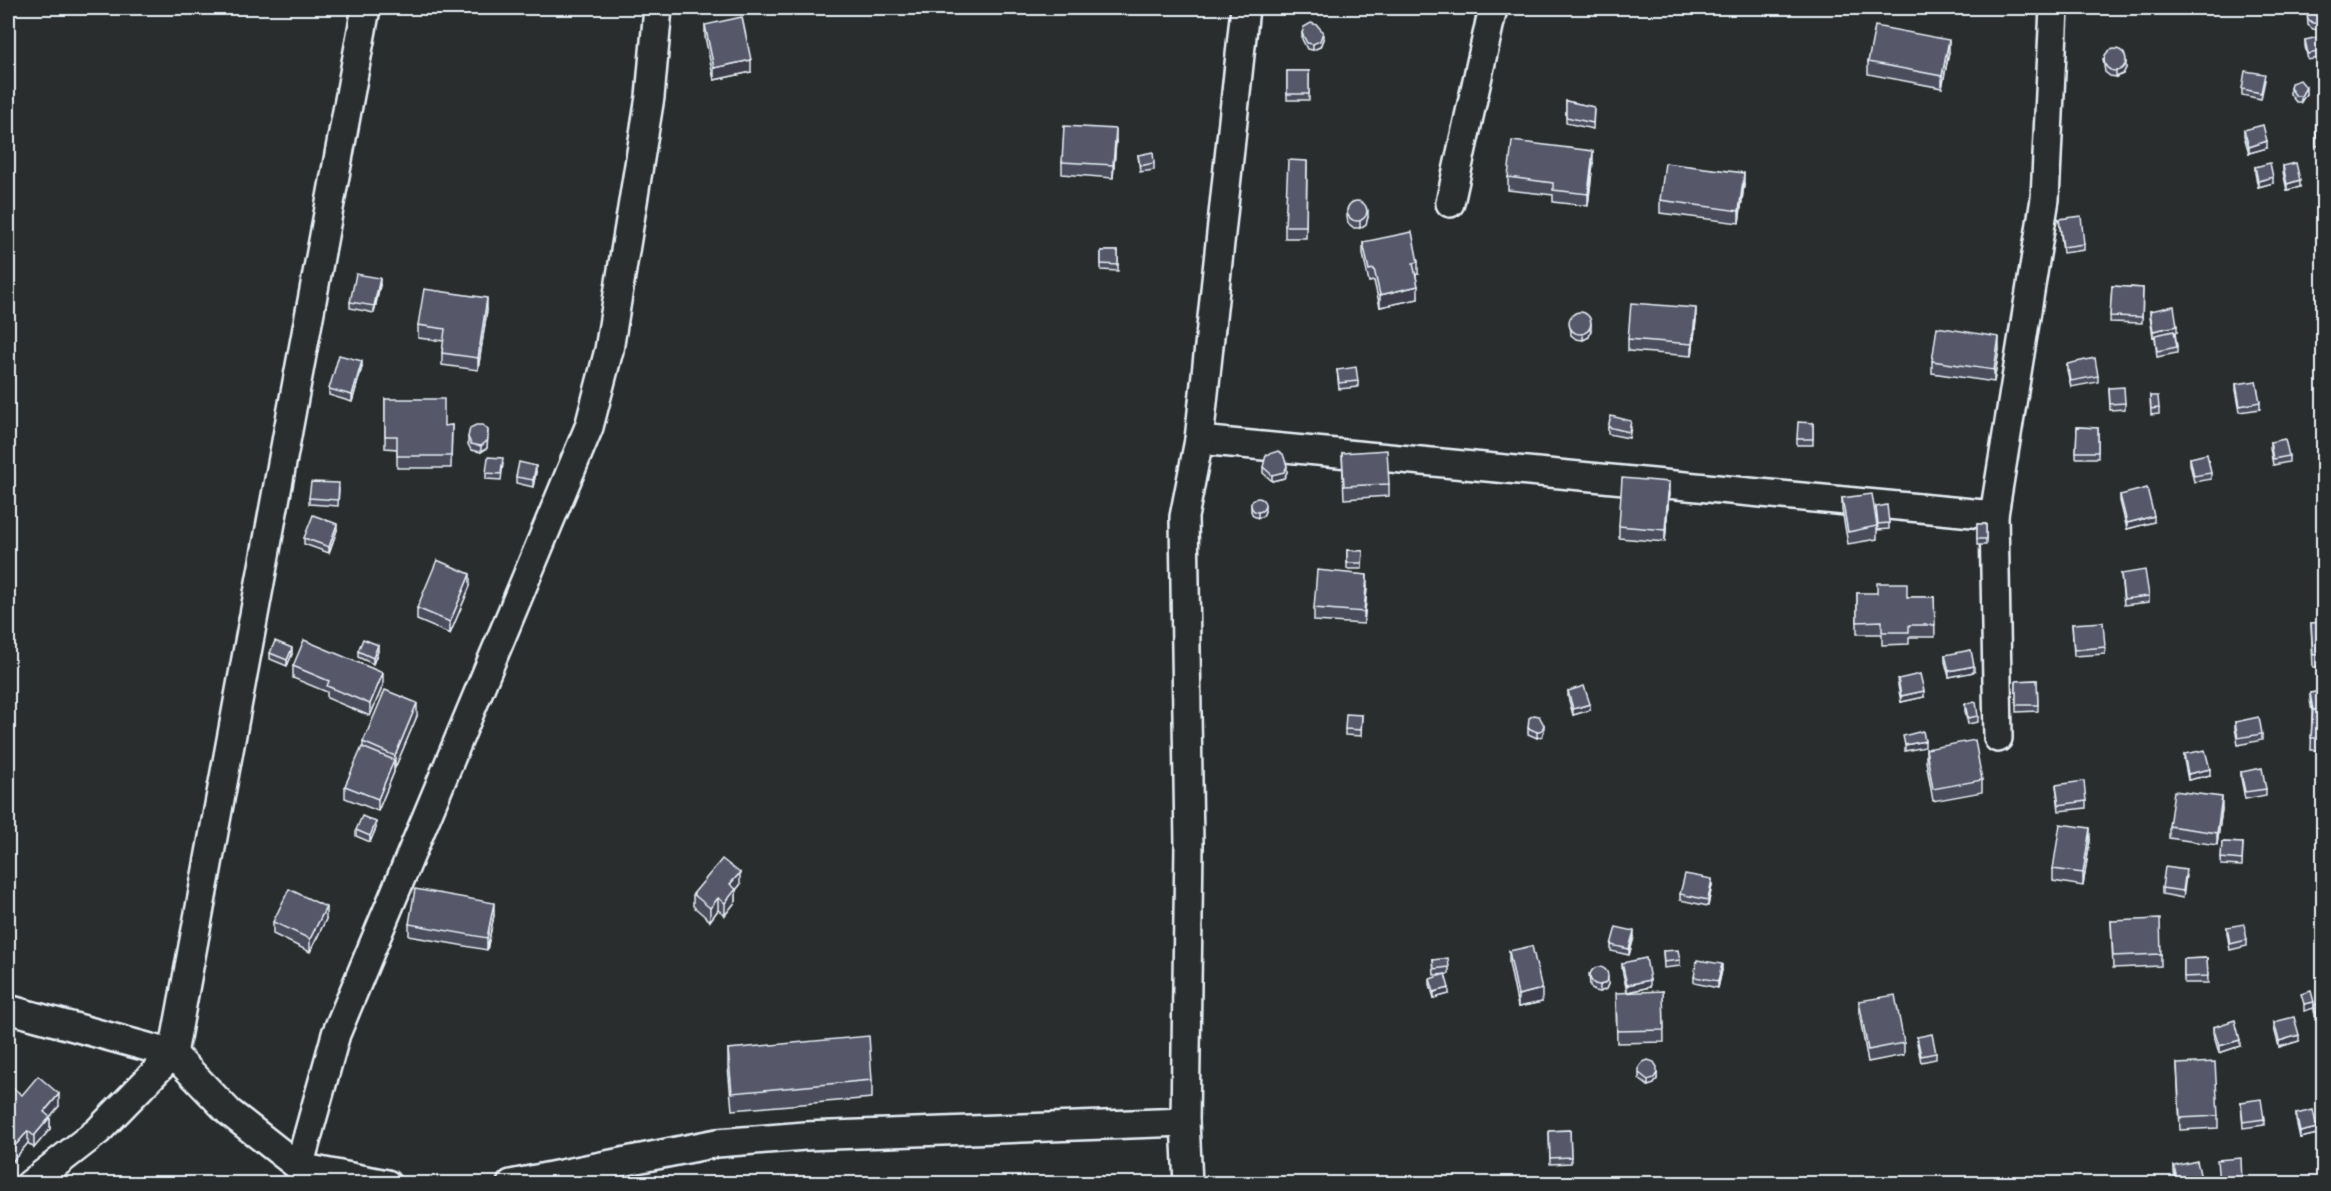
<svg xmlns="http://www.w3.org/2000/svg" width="2331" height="1191" viewBox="0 0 2331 1191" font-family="Kalam,sans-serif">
<rect width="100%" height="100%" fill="#2a2d2e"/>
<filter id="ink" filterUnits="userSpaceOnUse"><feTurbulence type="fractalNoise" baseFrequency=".0167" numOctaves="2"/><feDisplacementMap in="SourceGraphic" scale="12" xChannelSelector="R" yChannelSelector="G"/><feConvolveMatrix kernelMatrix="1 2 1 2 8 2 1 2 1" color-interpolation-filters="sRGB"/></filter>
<g filter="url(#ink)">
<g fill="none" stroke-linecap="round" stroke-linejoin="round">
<defs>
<g id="street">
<path d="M1450 203 1493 8"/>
<path d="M1199 440 1994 515"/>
<path d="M1998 738 1994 515 2045 199 2054 8"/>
<path d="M8 1009 173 1054 366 8"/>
<path d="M299 1167 336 1034 589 427 609 350 650 97 658 8"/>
<path d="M30 1184 98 1131 173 1054 229 1112 299 1167 387 1184"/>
<path d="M511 1184 717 1143 805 1136 1185 1122"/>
<path d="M1188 1184 1185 1122 1189 845 1184 517 1199 440 1245 8"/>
</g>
</defs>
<!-- street casing -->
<use href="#street" stroke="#e8f1f8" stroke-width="32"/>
<!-- street -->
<use href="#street" stroke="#2a2d2e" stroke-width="27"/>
</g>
<!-- wall -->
<g fill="#4b4d5c" stroke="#e8f1f8" stroke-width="1.5">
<path d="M2166 8H2196V9L2167 14Z"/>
<path d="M2324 8V28L2319 30 2313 29 2308 25 2307 12Z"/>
<path d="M705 25 751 72 714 80 705 37Z"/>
<path d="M1302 33 1323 39 1320 47 1313 50 1307 49 1302 39Z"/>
<path d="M2305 40 2324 45V57L2308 60 2305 46Z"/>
<path d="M1949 52 1942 88 1868 74V62Z"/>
<path d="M2103 59 2126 68 2123 74 2116 77 2110 76 2105 72Z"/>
<rect x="1287" y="71" width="22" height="29"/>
<path d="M2265 80 2261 99 2242 95V89Z"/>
<path d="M2290 88 2306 94 2301 102H2296L2290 94Z"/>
<path d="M1566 101 1594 107 1593 129 1566 123Z"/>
<rect x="2316" y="107" width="8" height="39"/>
<path d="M2244 130 2267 148 2249 153 2244 136Z"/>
<path d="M1116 141 1113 178 1062 174V162Z"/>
<path d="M1138 155 1154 163V170L1140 172Z"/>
<path d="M1307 161 1306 238H1285V226Z"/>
<path d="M1593 163 1588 206 1553 202V195L1508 190V177Z"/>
<path d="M2283 166 2300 187 2287 190 2283 172Z"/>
<path d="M2255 167 2273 183 2258 187 2255 173Z"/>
<path d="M1744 185 1739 223 1660 213V200Z"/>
<path d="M1347 211 1368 217 1366 224 1360 228H1354L1348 223 1347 217Z"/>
<path d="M2059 219 2084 244V250L2063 253Z"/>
<path d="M1363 242 1418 274H1416L1418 299 1380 307 1374 281 1369 282 1363 254Z"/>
<path d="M1101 251H1118V271L1101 270Z"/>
<path d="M380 285 374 313 350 308V302Z"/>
<path d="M2112 286 2143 288 2142 323 2110 322Z"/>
<path d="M487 310 478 370 442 365V353L444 341 418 338V325Z"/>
<path d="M2150 311 2177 332 2175 333 2177 347V353L2157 357 2155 337H2153L2150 317Z"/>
<path d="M1696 320 1692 356 1628 351V339Z"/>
<path d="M1570 322 1591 330 1589 337 1583 340 1576 339 1571 335Z"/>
<path d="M1999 349 1994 382 1932 373V361Z"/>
<path d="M2067 364 2098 376V382L2071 387 2067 370Z"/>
<path d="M362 367 352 402 329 395V389Z"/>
<path d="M1337 370 1358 381V387L1339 389Z"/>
<path d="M2236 384 2260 402V409L2240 412 2236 390Z"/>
<path d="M2109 388 2125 403V409L2110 410Z"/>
<path d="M2150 396 2159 408V414L2151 415Z"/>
<path d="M385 399 444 426 452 425 451 468H397V449L385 448Z"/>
<path d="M1813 423V445H1797V439Z"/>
<path d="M1608 427H1631L1629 438 1608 434Z"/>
<path d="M2077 427 2098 428V458H2076Z"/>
<path d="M488 436 487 448 481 452 471 450 468 444V437Z"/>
<path d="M2270 442 2289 456V462L2273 465 2270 448Z"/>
<path d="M1342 453 1389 484V496L1344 499Z"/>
<path d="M2190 458 2211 473V479L2194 482 2190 464Z"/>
<path d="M503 464 501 480 486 479V473Z"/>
<path d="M1263 467 1287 472 1284 478 1272 481 1263 473Z"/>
<path d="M536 472 533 487 516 483V477Z"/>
<path d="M339 489 338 506 309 504V498Z"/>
<path d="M1669 494 1665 542 1619 538V526Z"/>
<path d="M2120 495 2154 522 2127 529 2120 501Z"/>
<path d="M1842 498 1877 526V539L1848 544 1842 510Z"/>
<path d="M1251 504 1265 511 1263 516 1258 518 1253 516 1251 511Z"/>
<path d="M1876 507 1889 523V529L1878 530Z"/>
<rect x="1977" y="524" width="9" height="21"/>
<path d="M337 530 329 553 304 544V538Z"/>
<path d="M1347 550 1363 551 1362 569H1347Z"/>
<path d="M2121 574 2149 596V602L2124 605Z"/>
<path d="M470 586 450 634 417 620V608Z"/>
<path d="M1367 587 1364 624 1314 621V608Z"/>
<path d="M1857 593 1907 597H1934L1935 637H1909V644L1882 645V634H1857Z"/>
<path d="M2324 622V667H2313L2311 623Z"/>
<path d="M2072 624 2105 647V654L2074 656Z"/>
<path d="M358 651H378L373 664 358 657Z"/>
<path d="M270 653 292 654 287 666 270 659Z"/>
<path d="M1945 655 1974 672 1949 677 1945 662Z"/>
<path d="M293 666 383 685 370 716 327 698V692L293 678Z"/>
<path d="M1898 679 1924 697 1901 702 1898 685Z"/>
<path d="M2037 680 2038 711 2016 712V681Z"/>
<path d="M1568 691 1590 710 1573 715 1568 697Z"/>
<path d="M2324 691V750H2311L2312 712 2310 699V693Z"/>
<path d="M1965 704 1978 716V722L1968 724 1965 711Z"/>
<path d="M1362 715 1361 736 1345 735V729Z"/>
<path d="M417 716 395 768 394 767V772L378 811 345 798V786L363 747V742Z"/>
<path d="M2235 722 2262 734V740L2238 745 2235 728Z"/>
<path d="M1528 728 1544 731 1542 736 1537 738 1528 734Z"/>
<path d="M1926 749 1982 780V792L1933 801 1926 761Z"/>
<path d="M2184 754 2210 775 2188 780 2184 760Z"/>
<path d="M2241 772 2266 789V795L2245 799 2241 778Z"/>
<path d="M2056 785 2086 801V808L2059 811Z"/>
<path d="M2222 809 2217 845 2169 838V826Z"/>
<path d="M376 828 370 842 356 836V830Z"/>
<path d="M2090 840 2083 886 2053 881V869Z"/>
<path d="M2222 842 2243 843 2242 866 2221 865Z"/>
<path d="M2186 876 2183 898 2162 894V888Z"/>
<path d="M740 885 736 890V901L725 915 718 910 710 921 693 906V894Z"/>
<path d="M1712 885 1708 906 1680 900V894Z"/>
<path d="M494 915 487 950 409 936V924Z"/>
<path d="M326 919 310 952 273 934V922Z"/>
<path d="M2111 921 2161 954V966L2113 968Z"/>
<path d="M2227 927 2247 940V946L2230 950 2227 933Z"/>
<path d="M1634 937 1629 955 1611 951V945Z"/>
<path d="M1509 951 1542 1002 1518 1007 1509 963Z"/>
<path d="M1663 951 1680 960V966L1664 968Z"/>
<path d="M2207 958 2208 983H2184V959Z"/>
<path d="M1433 960 1449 967V974L1434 975Z"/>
<path d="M1622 963 1650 987 1627 992 1622 969Z"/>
<path d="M1722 970 1718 988 1694 983V977Z"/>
<path d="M1589 974 1608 984 1606 989 1600 992 1594 991 1590 986Z"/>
<path d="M1430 979 1449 994 1434 998 1430 985Z"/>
<path d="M1663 991 1664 1042 1617 1043 1616 1005Z"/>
<path d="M1859 1001 1904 1043V1055L1868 1062 1859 1013Z"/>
<path d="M2324 1002V1028L2319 1029 2314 1011V1005Z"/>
<path d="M2274 1022 2299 1041 2279 1047 2274 1028Z"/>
<path d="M2213 1027 2240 1046 2219 1053 2213 1033Z"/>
<path d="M1917 1037 1936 1053V1059L1921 1062 1917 1043Z"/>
<path d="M728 1049 872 1080V1098L732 1110 728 1067Z"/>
<path d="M2177 1064 2218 1116V1128L2180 1130Z"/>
<path d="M1639 1073H1657V1079L1654 1084 1648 1086 1639 1079Z"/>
<path d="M8 1092 59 1106 50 1117V1129L34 1148 28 1143 12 1162 8 1158Z"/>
<path d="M2241 1102 2264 1119V1125L2243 1128Z"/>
<path d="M2296 1114 2317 1134 2300 1138 2296 1120Z"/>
<path d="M1570 1130 1571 1163 1550 1164 1549 1131Z"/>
<path d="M2174 1166 2202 1184H2176L2174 1172Z"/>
</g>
<!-- shaded-wall -->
<g fill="#3d3e4b" stroke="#e8f1f8" stroke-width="1.5">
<path d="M2324 21V28L2319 30V24Z"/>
<path d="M1323 32V39L1320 47 1313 50V44Z"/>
<path d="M1949 40V52L1942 88V76Z"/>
<path d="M751 60V72L714 80V68Z"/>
<path d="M2126 62V68L2123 74 2116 77V71Z"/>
<path d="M2306 87V94L2301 102V96Z"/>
<path d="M1116 129V141L1113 178V165Z"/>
<path d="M2267 141V148L2249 153V147Z"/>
<path d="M1593 151V163L1588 206V194Z"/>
<path d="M1744 173V185L1739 223V211Z"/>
<path d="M2273 177V183L2258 187V181Z"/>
<path d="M2300 180V187L2287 190V184Z"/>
<path d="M1368 211V217L1366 224 1360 228V221Z"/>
<path d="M1418 262V274L1413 275V263Z"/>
<path d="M380 278V285L374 313V306Z"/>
<path d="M1418 286V299L1380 307V295Z"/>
<path d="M487 298V310L478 370V358Z"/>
<path d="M1696 308V320L1692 356V344Z"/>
<path d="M1591 324V330L1589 337 1583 340V334Z"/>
<path d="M2177 326V332L2153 337V331Z"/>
<path d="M1999 337V349L1994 382V370Z"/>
<path d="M362 361V367L352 402V395Z"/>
<path d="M488 430 487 448 481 452V446Z"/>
<path d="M536 466V472L533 487V480Z"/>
<path d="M1287 466V472L1284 478 1272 481V475Z"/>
<path d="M1669 482V494L1665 542V530Z"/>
<path d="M1265 505V511L1263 516 1258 518V512Z"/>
<path d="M2154 516V522L2127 529V523Z"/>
<path d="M337 524V530L329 553V547Z"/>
<path d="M470 574V586L450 634V622Z"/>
<path d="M1367 575V587L1364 624V612Z"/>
<path d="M378 645V651L373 664V658Z"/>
<path d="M292 648V654L287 666V660Z"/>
<path d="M1974 666V672L1949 677V671Z"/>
<path d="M383 673V685L370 716V704Z"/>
<path d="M1924 691V697L1901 702V696Z"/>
<path d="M417 703V716L395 768V756Z"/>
<path d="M1590 704V710L1573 715V709Z"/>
<path d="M1544 725V731L1542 736 1537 738V732Z"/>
<path d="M1925 741V747L1905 751V745Z"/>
<path d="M394 760V772L378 811V799Z"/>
<path d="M2210 769V775L2188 780V774Z"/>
<path d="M2222 797V809L2217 845V833Z"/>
<path d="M376 822V828L370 842V836Z"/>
<path d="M2090 828V840L2083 886V873Z"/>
<path d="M740 873V885L736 890V901L725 915V903L730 884Z"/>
<path d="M1712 879V885L1708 906V900Z"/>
<path d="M718 898V910L710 921V908Z"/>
<path d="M494 903V915L487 950V938Z"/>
<path d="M326 907V919L310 952V939Z"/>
<path d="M1634 931V937L1629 955V949Z"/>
<path d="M1722 964V970L1718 988V981Z"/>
<path d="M1608 978V984L1606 989 1600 992V986Z"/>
<path d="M1650 980V987L1627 992V985Z"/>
<path d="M1449 988V994L1434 998V992Z"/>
<path d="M1542 989V1002L1518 1007V995Z"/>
<path d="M2314 1002V1008L2304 1011V1004Z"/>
<path d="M2324 1022V1028L2319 1029V1023Z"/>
<path d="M2299 1035V1041L2279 1047V1041Z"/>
<path d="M2240 1040V1046L2219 1053V1046Z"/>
<path d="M1657 1073V1079L1654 1084 1648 1086V1080Z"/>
<path d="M59 1094V1106L44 1124V1112Z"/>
<path d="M50 1117V1129L34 1148V1136Z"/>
<path d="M2317 1128V1134L2300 1138V1132Z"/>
<path d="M28 1131V1143L12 1162V1149Z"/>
</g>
<!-- building -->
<g fill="#57596b" stroke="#e8f1f8" stroke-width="1.5">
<path d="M2309 8H2324V21L2319 24 2313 23 2308 19 2307 12Z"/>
<path d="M742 17 751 60 714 68 705 25Z"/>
<path d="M1311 23 1317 25 1323 32 1320 41 1313 44 1307 43 1302 33 1304 27Z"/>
<path d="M1875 26 1949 40 1942 76 1868 62Z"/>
<path d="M2322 36 2324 51 2308 54 2305 40Z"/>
<circle cx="2115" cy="60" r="11"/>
<rect x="1287" y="71" width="22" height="23"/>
<path d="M2245 71 2265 74 2261 93 2242 89Z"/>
<path d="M2300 80 2306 87 2301 96H2296L2290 88 2291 83Z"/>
<path d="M1566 101 1594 107 1593 123 1566 117Z"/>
<path d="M2316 107H2324V133L2316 134Z"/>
<path d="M2263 125 2267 141 2249 147 2244 130Z"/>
<path d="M1064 126 1116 129 1113 165 1062 162Z"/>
<path d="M1512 141 1593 151 1588 194 1553 190V183L1508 177Z"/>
<path d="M1153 152 1154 163 1140 166 1138 155Z"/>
<path d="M1288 160 1307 161 1306 226H1285Z"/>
<path d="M1665 163 1744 173 1739 211 1660 200Z"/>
<path d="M2270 163 2273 177 2258 181 2255 167Z"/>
<path d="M2296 163 2300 180 2287 184 2283 166Z"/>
<circle cx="1357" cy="211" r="10"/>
<path d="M2081 216 2084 244 2063 247 2059 219Z"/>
<path d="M1412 232 1418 262 1413 263 1418 286 1380 295 1374 269 1369 270 1363 242Z"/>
<path d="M1101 251H1118V265L1101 264Z"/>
<path d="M356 274 380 278 374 306 350 302Z"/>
<path d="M2112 286 2143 288 2142 317 2110 316Z"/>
<path d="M424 289 487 298 478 358 442 353 445 329 418 325Z"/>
<path d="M1631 303 1696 308 1692 344 1628 339Z"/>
<path d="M2174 306 2177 326 2153 331 2150 311Z"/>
<circle cx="1580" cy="323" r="11"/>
<path d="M1937 327 1999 337 1994 370 1932 361Z"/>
<path d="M2174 331 2177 347 2157 351 2155 335Z"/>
<path d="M339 355 362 361 352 395 329 389Z"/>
<path d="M2095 358 2098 376 2071 381 2067 364Z"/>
<path d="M1356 367 1358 381 1339 383 1337 370Z"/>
<path d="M2256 381 2260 402 2240 406 2236 384Z"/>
<path d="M2124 387 2125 403 2110 404 2109 388Z"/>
<path d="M2150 396H2158L2159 408 2151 409Z"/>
<path d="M385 399H444V426L452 425 451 456H397V436H385Z"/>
<path d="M1611 416 1631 421 1629 432 1608 427Z"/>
<path d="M1798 422 1813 423V439H1797Z"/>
<path d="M476 425H483L488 430 487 441 481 446 471 444 468 437 470 428Z"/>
<path d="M2077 427 2098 428V452H2076Z"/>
<path d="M2285 439 2289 456 2273 459 2270 442Z"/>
<path d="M1387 450 1389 484 1344 486 1342 453Z"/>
<path d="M1278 451 1283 454 1287 466 1284 472 1272 475 1263 467 1266 455Z"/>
<path d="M2207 454 2211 473 2194 476 2190 458Z"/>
<path d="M488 457 503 458 501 474 486 473Z"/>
<path d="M519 462 536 466 533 480 516 477Z"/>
<path d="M1622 478 1669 482 1665 530 1619 526Z"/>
<path d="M311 482 339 483 338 500 309 498Z"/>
<path d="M2147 488 2154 516 2127 523 2120 495Z"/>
<path d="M1872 494 1877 526 1848 532 1842 498Z"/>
<circle cx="1258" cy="505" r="7"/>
<path d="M1887 505 1889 523 1878 524 1876 507Z"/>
<path d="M313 515 337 524 329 547 304 538Z"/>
<rect x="1977" y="524" width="9" height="15"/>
<path d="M1347 550 1363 551 1362 563H1347Z"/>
<path d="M437 560 470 574 450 622 417 608Z"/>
<path d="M1317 570 1367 575 1364 612 1314 608Z"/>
<path d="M2145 570 2149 596 2124 599 2121 574Z"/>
<path d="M1877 583H1907V597H1934L1935 625H1909V632H1882V621L1857 622V593H1877Z"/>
<path d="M2103 622 2105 647 2074 650 2072 624Z"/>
<path d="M2324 622V654L2313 655 2311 623Z"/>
<path d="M363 639 378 645 373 658 358 651Z"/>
<path d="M304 640 383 673 370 704 327 686 329 681 293 666Z"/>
<path d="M275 641 292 648 287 660 270 653Z"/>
<path d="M1971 650 1974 666 1949 671 1945 655Z"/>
<path d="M1920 674 1924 691 1901 696 1898 679Z"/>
<path d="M2037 680 2038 705H2016V681Z"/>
<path d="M1584 686 1590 704 1573 709 1568 691Z"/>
<path d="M385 690 417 703 395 756 363 742Z"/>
<path d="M2324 691V709L2313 710 2310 693Z"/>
<path d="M1976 702 1978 716 1968 718 1965 704Z"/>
<path d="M2313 710H2324V738H2311Z"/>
<path d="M1346 714 1362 715 1361 730 1345 729Z"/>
<path d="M1534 715 1539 716 1544 725 1542 730 1537 732 1528 728 1529 718Z"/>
<path d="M2259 717 2262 734 2238 738 2235 722Z"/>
<path d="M1923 731 1925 741 1905 745 1903 736Z"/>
<path d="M1975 740 1982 780 1933 789 1926 749Z"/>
<path d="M362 747 394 760 378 799 345 786Z"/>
<path d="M2205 750 2210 769 2188 774 2184 754Z"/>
<path d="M2262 768 2266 789 2245 792 2241 772Z"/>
<path d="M2084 781 2086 801 2059 805 2056 785Z"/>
<path d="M2174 791 2222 797 2217 833 2169 826Z"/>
<path d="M362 816 376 822 370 836 356 830Z"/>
<path d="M2060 824 2090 828 2083 873 2053 869Z"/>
<path d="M2222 842 2243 843 2242 860 2221 858Z"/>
<path d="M722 859 740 873 730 884 736 889 725 903 718 898 710 908 693 894Z"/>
<path d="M2165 867 2186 870 2183 891 2162 888Z"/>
<path d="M1685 874 1712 879 1708 900 1680 894Z"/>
<path d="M289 889 326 907 310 939 273 922Z"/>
<path d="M415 889 494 903 487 938 409 924Z"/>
<path d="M2160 919 2161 954 2113 956 2111 921Z"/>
<path d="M2244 924 2247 940 2230 944 2227 927Z"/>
<path d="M1616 927 1634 931 1629 949 1611 945Z"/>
<path d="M1532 946 1542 989 1518 995 1509 951Z"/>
<path d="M1678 950 1680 960 1664 962 1663 951Z"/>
<path d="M1448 958 1449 967 1434 969 1433 960Z"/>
<path d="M1646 958 1650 980 1627 985 1622 963Z"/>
<path d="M2207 958 2208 976 2184 977V959Z"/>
<path d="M1697 960 1722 964 1718 981 1694 977Z"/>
<circle cx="1599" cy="976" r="9"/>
<path d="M1445 974 1449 988 1434 992 1430 979Z"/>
<path d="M1663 991 1664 1030 1617 1031 1616 993Z"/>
<path d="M2311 991 2314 1002 2304 1004 2301 994Z"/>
<path d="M1895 995 1904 1043 1868 1050 1859 1001Z"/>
<path d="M2324 1002V1022L2319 1023 2314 1005Z"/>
<path d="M2294 1017 2299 1035 2279 1041 2274 1022Z"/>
<path d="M2235 1020 2240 1040 2219 1046 2213 1027Z"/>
<path d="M1932 1034 1936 1053 1921 1056 1917 1037Z"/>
<path d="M869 1036 872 1080 732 1093 728 1049Z"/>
<path d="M1648 1060 1654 1062 1657 1067V1073L1654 1078 1648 1080 1639 1073V1067L1643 1062Z"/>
<path d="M2215 1062 2218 1116 2180 1118 2177 1064Z"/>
<path d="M38 1076 59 1094 44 1112 50 1117 34 1136 28 1131 12 1149 8 1146V1092L12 1087 22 1095Z"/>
<path d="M2261 1099 2264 1119 2243 1122 2241 1102Z"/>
<path d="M2313 1110 2317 1128 2300 1132 2296 1114Z"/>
<path d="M1570 1130 1571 1157 1550 1158 1549 1131Z"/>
<path d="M2241 1158 2242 1184H2219L2217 1160Z"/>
<path d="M2197 1161 2202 1183 2178 1184 2174 1166Z"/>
</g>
</g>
<!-- margin -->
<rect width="2331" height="1191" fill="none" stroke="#2a2d2e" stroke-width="30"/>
<rect x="15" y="15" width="2301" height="1161" fill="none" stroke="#e8f1f8" stroke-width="2" filter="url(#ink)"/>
</svg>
